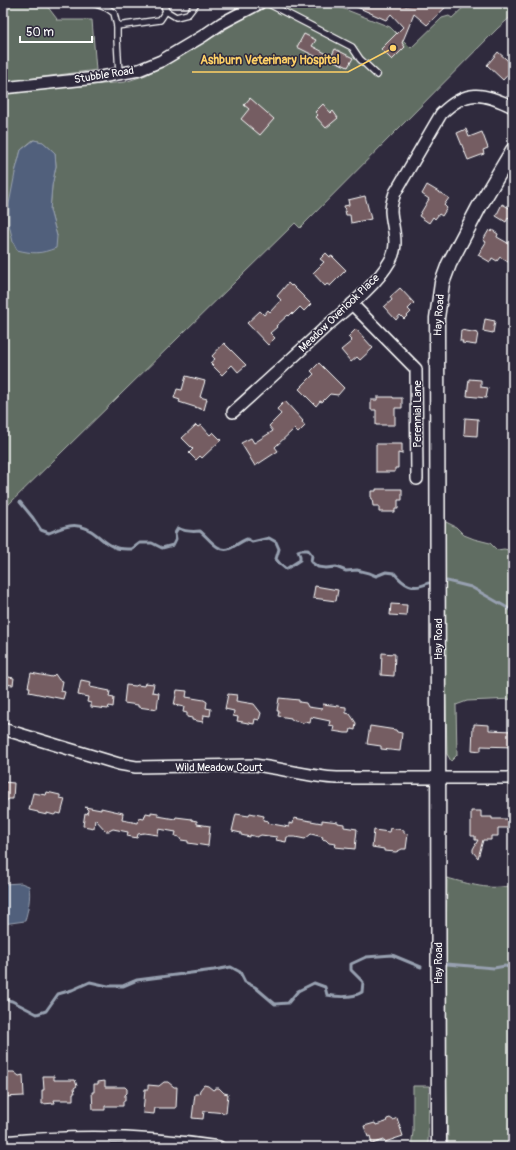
<svg xmlns="http://www.w3.org/2000/svg" width="516" height="1150" viewBox="0 0 516 1150" font-family="Pangolin,sans-serif">
<rect width="100%" height="100%" fill="#2f2a3d"/>
<filter id="ink" filterUnits="userSpaceOnUse"><feTurbulence type="fractalNoise" baseFrequency=".025" numOctaves="2"/><feDisplacementMap in="SourceGraphic" scale="8" xChannelSelector="R" yChannelSelector="G"/><feConvolveMatrix kernelMatrix="1 2 1 2 8 2 1 2 1" color-interpolation-filters="sRGB"/></filter>
<g filter="url(#ink)">
<!-- green -->
<g fill="#606d62" stroke="#b0b6b0" fill-rule="evenodd">
<path d="M3 3H47V6L57 19 56 20H92L96 70 20 80 15 82 3 83Z"/>
<path d="M267 3H329L390 27 411 48 442 18 449 16 452 18 468 3H513V15L498 28 300 228 295 223 3 510V93L125 82 146 75 207 41ZM33 140 43 142 55 153 56 166 52 186 50 210 57 236 15 173 21 150Z"/>
<path d="M442 520 456 527 464 535 474 539 490 543 497 550 504 549 513 551V699L467 701 456 705 457 755 451 761 447 754Z"/>
<path d="M447 878C470 884 489 891 513 885V1147H448L445 1020Z"/>
<path d="M413 1086H429L428 1147H411L413 1132Z"/>
</g>
<!-- water -->
<g fill="#51617b" stroke="#97a0b0">
<path d="M34 140 43 142 55 153 56 166 52 186 50 210 57 236 56 248C40 254 34 254 17 250L13 242 9 224V204L15 173 21 150Z"/>
<path d="M21 883 29 886C31 898 28 909 25 921L3 924V884Z"/>
</g>
<g fill="none" stroke-linecap="round" stroke-linejoin="round">
<!-- stream -->
<g stroke="#97a0b0" stroke-width="3">
<path d="M20 502 33 518 41 530 49 533C69 524 80 521 98 536 104 541 109 546 117 548 121 549 127 549 132 549L140 543H152L162 548 173 545 176 539 175 533 178 528C186 532 192 532 200 531 208 537 219 555 231 548 236 545 242 541 247 539L252 542 269 538 276 542 279 549 276 559 280 564 286 569 300 560V556L298 551 301 550H308L312 555 311 562 318 567 326 568 336 567 346 571 357 570 369 573 376 576 386 572 394 573C404 585 413 591 428 583"/>
<path d="M447 581 471 587 513 611"/>
<path d="M447 964 494 968 505 966 513 968"/>
<path d="M3 999 12 1001 37 1014 46 1011 58 994 72 990 90 982 108 986H123L137 980 214 970 231 967 240 972 245 982 255 987 275 1004 288 1003 298 991 314 983 325 987 327 995C338 997 353 998 362 992L363 982 351 970V964L366 957 392 955 421 967"/>
</g>
</g>
<!-- building -->
<g fill="#745d62" stroke="#fff">
<path d="M348 3H399L406 6 420 3H450L427 25 414 14 402 43 405 47 392 60 381 49 403 27 391 14 386 20Z"/>
<path d="M304 34 316 40 312 46 327 54 323 60 297 47Z"/>
<path d="M335 49 353 58 348 67 330 59Z"/>
<path d="M498 52 513 65V69L503 80 487 65Z"/>
<path d="M250 98 274 119 260 135 241 119 249 109 244 105Z"/>
<path d="M323 104 331 113 333 111 338 118 326 128 316 117 318 115 315 112Z"/>
<path d="M466 129 469 137 482 132 488 148 483 150 484 154 468 160 457 133Z"/>
<path d="M427 185 449 198 444 205 447 208 442 216 439 214 435 219 433 217 429 223 419 216 429 199 422 194Z"/>
<path d="M365 196 371 219 351 223 350 215H346L344 206 349 205 348 200Z"/>
<path d="M502 204 513 210V221L508 218 506 222 496 216Z"/>
<path d="M489 230 491 232 492 230 498 234 497 237 513 246V265L500 257 497 261 492 258 490 262 478 255 486 242 483 240Z"/>
<path d="M326 253 330 257 332 256 346 270 330 286 327 284 325 286 313 273 324 262 320 259Z"/>
<path d="M288 283 291 286 292 285 311 304 304 311 300 307 293 314 292 313 289 316 288 315 276 326 277 327 270 333 275 338 268 345 247 323 260 311 264 315 268 310 270 312 281 300 277 296Z"/>
<path d="M400 288 414 303 408 309 411 312 404 319 400 315 396 320 384 307 392 300 390 297Z"/>
<path d="M485 319 495 321 493 333 483 331Z"/>
<path d="M356 329 373 348 360 360 357 357 351 362 341 350 352 341 348 337Z"/>
<path d="M461 330 478 333 476 345 462 343 463 341H460Z"/>
<path d="M224 343 246 365 238 372 232 365 222 375 210 363 215 359 212 356Z"/>
<path d="M319 363 344 388 338 395 330 394 322 402 320 401 316 406 299 389 314 374 311 371Z"/>
<path d="M186 376 205 381 200 397 207 399 204 410 179 402 180 400 174 398 177 389 182 390Z"/>
<path d="M469 379 481 380V387L488 388 486 398 467 396Z"/>
<path d="M377 397H393V398H402V408H395V425H376V410H371V400H377Z"/>
<path d="M285 401 303 421 302 422 305 426 298 433 294 429 275 447 278 451 255 466 241 443 251 438 254 443 273 431 269 426 281 414 277 409Z"/>
<path d="M465 418 478 419 477 436 464 435Z"/>
<path d="M196 425 198 427 201 425 210 435 213 432 221 440 202 458 200 456 196 460 189 453 193 449 182 438Z"/>
<path d="M376 444H402V454L398 453V468H395V472H376Z"/>
<path d="M376 489H402V500H398V509H395V512H379V506H373L372 498H371V491H376Z"/>
<path d="M315 586 338 590 336 601 313 598Z"/>
<path d="M391 604 407 605 406 616 390 615Z"/>
<path d="M382 653 395 654 394 676 381 675Z"/>
<path d="M31 673 52 677 55 674 59 680 63 681 61 691 65 692 63 699 29 692 30 687H28Z"/>
<path d="M3 676 14 678 13 685 3 684Z"/>
<path d="M81 680 91 682 90 687 110 691 109 697 114 698 113 707 109 706 108 709 91 707V703L87 702 88 697 78 695Z"/>
<path d="M145 683 154 684 152 692 159 693 157 709 152 708V709L138 707V705L124 703 126 685 136 686 137 685 144 686Z"/>
<path d="M177 690 187 691 186 697 204 700 207 702 206 708 211 709 210 716 204 715 203 722 192 720V718L187 717V713L183 712 184 707 174 705Z"/>
<path d="M228 694 237 695 236 701 254 704 261 713 259 720 255 719 254 724 237 721 238 717 233 716 234 711 225 709Z"/>
<path d="M279 698 299 700V702L306 703 308 707 322 709 323 704 346 707V713L350 714 356 723 355 730 351 729 350 733H345L333 731 334 726 329 725 330 721 311 717 310 723 304 722V723L291 720V718L278 716 279 711H277Z"/>
<path d="M474 724 489 725V730L513 731V747L481 746V751L472 750 473 727H474Z"/>
<path d="M370 726 396 730 397 732 402 733 400 751 381 749V746L367 744Z"/>
<path d="M3 782 14 783 13 799H9L3 803Z"/>
<path d="M47 792 60 795V798L65 799 61 814 57 813 54 815 47 813V815L38 813V812L29 810 33 793 46 795Z"/>
<path d="M85 807 101 810V808L123 813 122 820 138 823 139 818 144 819 146 813 151 814V812L158 813V816L175 819 176 817 192 819V820L197 821V824L210 826 208 846 188 843V841L181 840 179 837 175 836 176 832 159 829 158 835 144 833 138 834 137 838 127 836 128 832 113 829 109 831H106L95 819 94 828 83 826 85 813 87 814 88 810Z"/>
<path d="M471 811H481V817H492V819H513V828H498V836H491V840H483L478 858 473 852V849L478 840H475V836H471Z"/>
<path d="M250 813 264 816 263 820 268 821 267 823 289 827V823L293 824 294 818 322 823V820L338 822V823L344 824V827L357 829 355 849 335 847 336 844 329 843 326 840 322 839 323 837 311 834 305 839 295 837H287L286 842 276 840 277 837 261 835 257 837 250 835V837L241 835V833L232 831 236 814 249 816Z"/>
<path d="M390 828 404 830V833L408 834 406 849H402L396 852 384 851V849L372 847 374 830 389 832Z"/>
<path d="M3 1072H14L19 1076 23 1075 24 1096 3 1097Z"/>
<path d="M43 1076H54V1080H75L77 1086 74 1088 75 1093H73V1100H54L55 1103 42 1104V1090H44Z"/>
<path d="M105 1081V1087H125L127 1089V1093L125 1095V1101H123V1106H105V1110H93L92 1092H94V1084H98V1082Z"/>
<path d="M164 1082H168L174 1087H177L176 1108H155L154 1114 143 1113 145 1089H148V1085L159 1086Z"/>
<path d="M204 1085 208 1086 213 1090 216 1088H219L224 1093 228 1094 226 1113 204 1111 203 1119 192 1118 195 1094H199L200 1090Z"/>
<path d="M390 1118 393 1120 397 1118 403 1136 385 1142 384 1140 372 1144 370 1136 368 1137 364 1126 375 1123 376 1125 386 1122 387 1119Z"/>
</g>
<g fill="none" stroke-linecap="round" stroke-linejoin="round">
<defs>
<g id="service">
<path d="M60 3H63"/>
<path d="M93 3 107 8 114 13 117 26V39L119 74"/>
<path d="M163 3 166 11 176 17 188 14 195 5V3"/>
<path d="M267 3 352 47 360 59 377 75"/>
<path d="M117 26 160 20 166 11"/>
</g>
<g id="minor">
<path d="M3 88 96 78 139 70 161 61 203 36 222 23 260 3"/>
<path d="M352 304 416 369 417 479"/>
<path d="M233 412C265 383 297 354 329 324 349 307 377 284 390 261 400 244 392 228 391 211 391 204 393 199 395 193L441 114C466 89 483 92 513 107"/>
<path d="M3 729 119 764 136 767 254 765C282 768 309 777 337 778H513"/>
<path d="M3 1142C75 1135 148 1136 219 1147"/>
</g>
<path id="tertiary" d="M439 1147 437 318 442 283 449 264 479 207 513 150"/>
</defs>
<!-- service casing -->
<use href="#service" stroke="#fff" stroke-width="8"/>
<!-- minor casing -->
<use href="#minor" stroke="#fff" stroke-width="14"/>
<!-- tertiary casing -->
<use href="#tertiary" stroke="#fff" stroke-width="17"/>
<!-- service -->
<use href="#service" stroke="#2f2a3d" stroke-width="5.5"/>
<!-- minor -->
<use href="#minor" stroke="#2f2a3d" stroke-width="11"/>
<!-- tertiary -->
<use href="#tertiary" stroke="#2f2a3d" stroke-width="14"/>
</g>
</g>
<g text-anchor="middle" dominant-baseline="central" stroke-width="3" stroke-linejoin="round" paint-order="stroke">
<!-- street labels -->
<g font-size="11" fill="#fff" stroke="#2f2a3d">
<text transform="translate(104 75) rotate(-9)">Stubble Road</text>
<text transform="translate(339 313) rotate(-44)">Meadow Overlook Place</text>
<text transform="translate(439 315) rotate(-86)">Hay Road</text>
<text transform="translate(417 414) rotate(-90)">Perennial Lane</text>
<text transform="translate(438 639) rotate(-90)">Hay Road</text>
<text x="219" y="767">Wild Meadow Court</text>
<text transform="translate(438 963) rotate(-90)">Hay Road</text>
</g>
</g>
<!-- callouts -->
<path fill="none" stroke="#ffd166" stroke-width="1.5" d="M393 48L348 72H192"/>
<circle fill="#ffd166" stroke="#2f2a3d" stroke-width="1.5" cx="393" cy="48" r="4"/>
<g font-size="12" text-anchor="middle" font-weight="bold" fill="#ffd166" stroke="#2f2a3d" stroke-width="3" stroke-linejoin="round" paint-order="stroke">
<text x="270" y="64">Ashburn Veterinary Hospital</text>
</g>
<!-- margin -->
<rect width="516" height="1150" fill="none" stroke="#2f2a3d" stroke-width="16"/>
<rect x="8" y="8" width="500" height="1134" fill="none" stroke="#fff" stroke-width="1.5" filter="url(#ink)"/>
<!-- scale -->
<path d="M20 36v6h72v-6" fill="none" stroke="#ffffff" stroke-width="2"/>
<text x="26" y="36" font-size="12" fill="#ffffff" stroke="#2f2a3d" stroke-width="3" paint-order="stroke">50 m</text>
</svg>
